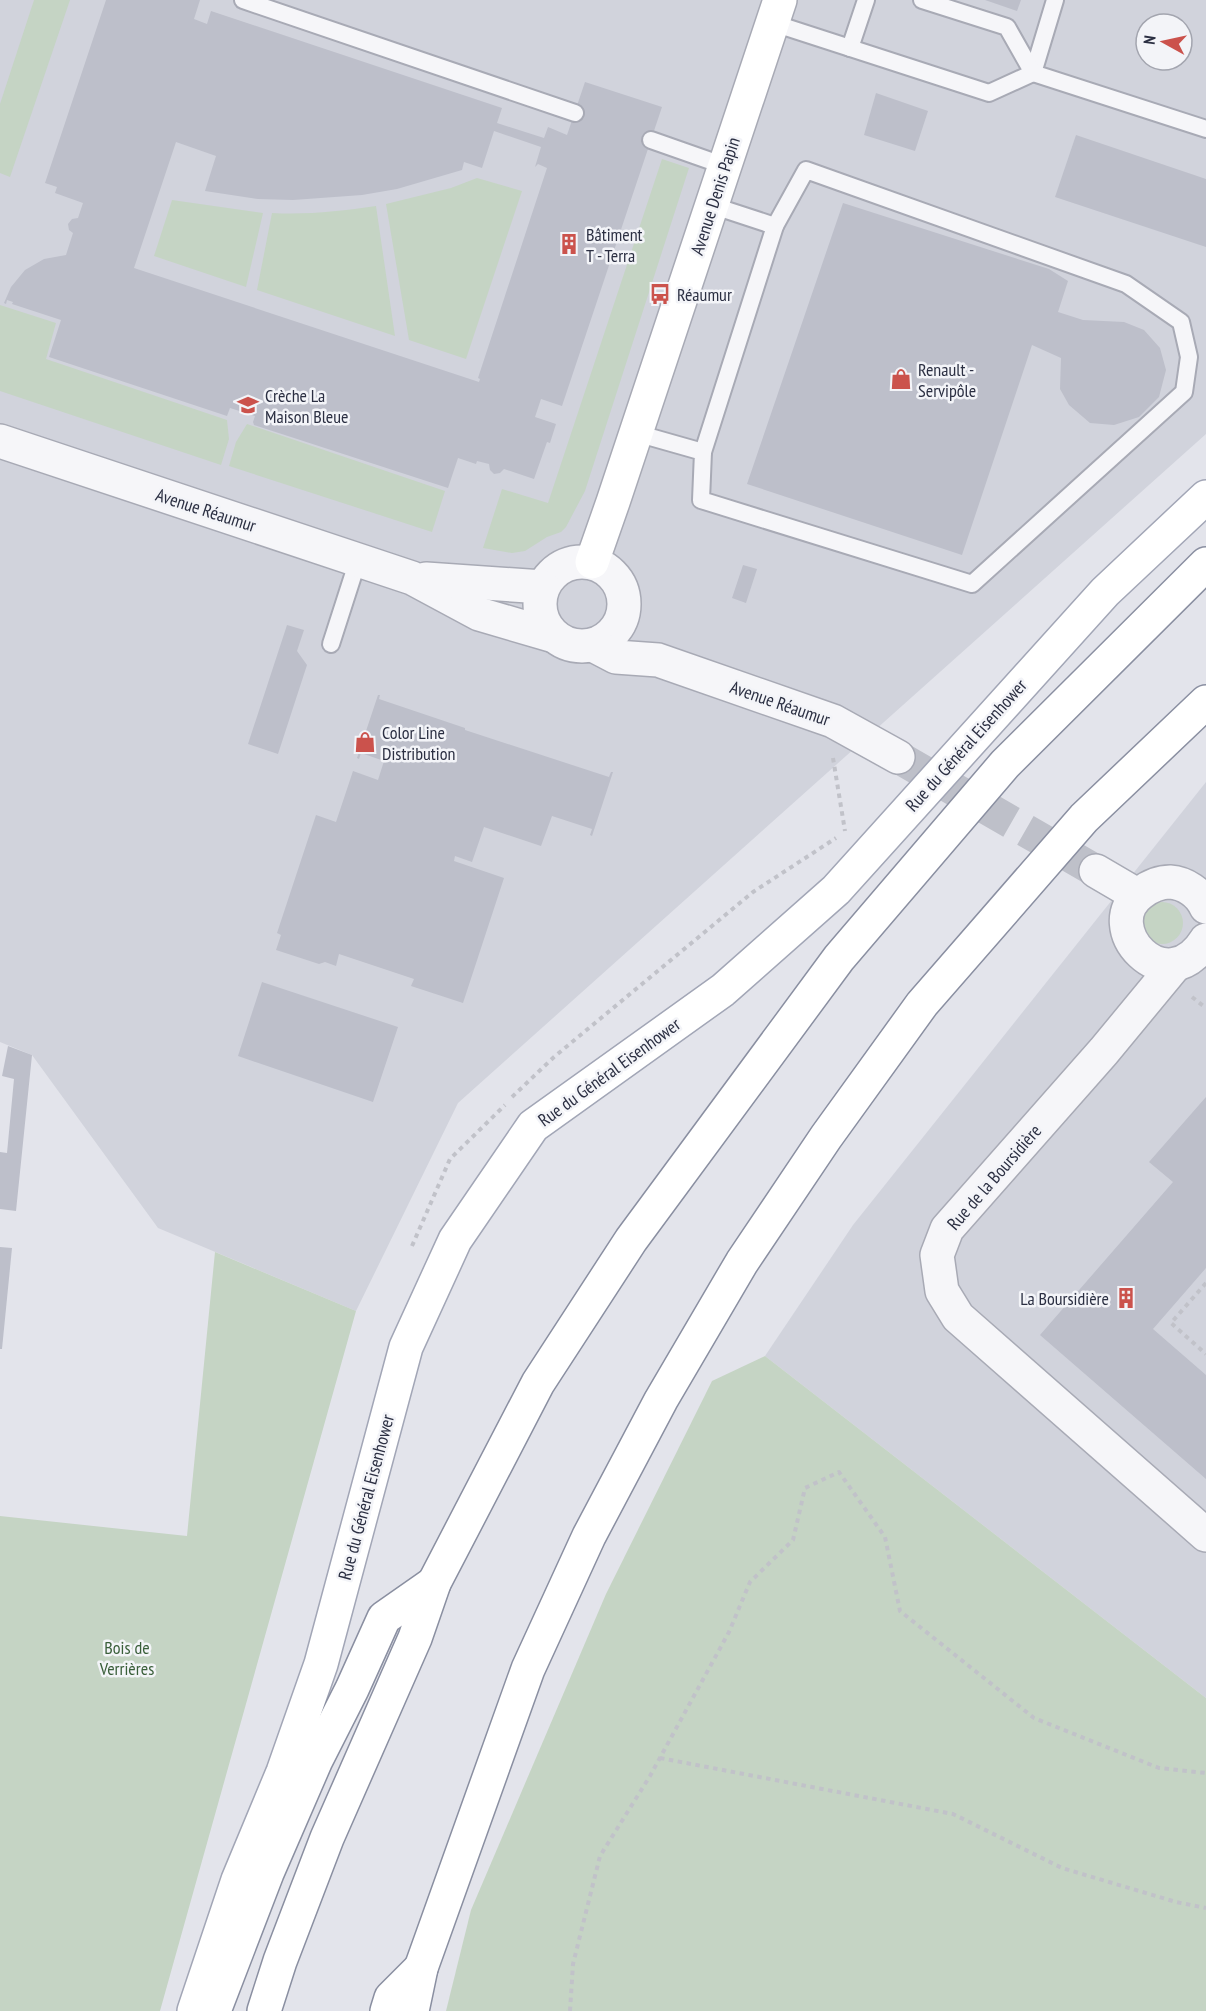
<svg xmlns="http://www.w3.org/2000/svg" width="1206" height="2011" viewBox="0 0 1206 2011" font-family="'PT Sans Narrow',sans-serif">
<rect width="100%" height="100%" fill="#e3e4eb"/>
<!-- built -->
<g fill="#d1d3dc" fill-rule="evenodd">
<path d="M0 0H1206V434L458 1103 356 1311 158 1228 32 1055 0 1042ZM1146 24H1182V60H1146Z"/>
<path d="M1206 782V1698L765 1356 853 1225Z"/>
</g>
<!-- green -->
<g fill="#c5d4c4">
<path d="M34 0H70L10 177 0 173V104Z"/>
<path d="M662 159 689 168 585 491 566 527 561 532 547 537 525 551 512 553 483 548 502 489 548 503Z"/>
<path d="M477 178 522 191 466 359 409 340 386 204 451 188Z"/>
<path d="M172 200 263 213 246 287 154 256Z"/>
<path d="M376 206 395 336 257 290 272 213C307 215 341 211 376 206Z"/>
<path d="M0 305 56 323 46 359 227 420 229 439 221 465 0 391Z"/>
<path d="M247 424 445 491 432 532 229 466 236 442Z"/>
<circle cx="1162" cy="923" r="21"/>
<path d="M215 1252 356 1311 160 2011H0V1516L187 1536Z"/>
<path d="M765 1356 1206 1698V2011H446L471 1910 606 1594 712 1381Z"/>
</g>
<!-- building -->
<g fill="#bdbfca" fill-rule="evenodd">
<path d="M106 0H200L194 19 207 24 211 11 502 108 497 123 544 138 548 127 567 135 585 82 662 107 562 406 541 399 535 417 556 424 550 443 547 442 534 479 504 469 500 473 494 474 490 470 489 464 477 461 476 464 458 458 448 488 254 425 253 422 255 416 230 408 227 416 49 357 61 320 12 304 13 302 7 300 6 304 4 303 11 287 25 270 44 259 66 255 73 233 69 230 68 224 72 219 78 218 83 203 55 193 57 187 45 183ZM494 131 541 147 535 167 538 164 547 168 478 378 480 379 479 382 134 268 176 142 216 156 205 191 258 199 293 200 362 195 397 189 462 170 464 162 482 168Z"/>
<path d="M985 0H1021L1017 11Z"/>
<path d="M876 93 928 111 915 151 864 135Z"/>
<path d="M1076 135 1206 179V247L1055 197Z"/>
<path d="M843 203 1049 269 1068 281 1058 312 1083 320 1124 322 1144 330 1160 348 1166 370 1159 397 1139 417 1114 425 1090 423 1069 405 1060 389 1061 358 1032 345 962 555 747 484Z"/>
<path d="M743 565 757 569 746 603 732 598Z"/>
<path d="M287 625 304 630 297 651 307 665 278 754 248 744Z"/>
<path d="M378 695H380L379 699 465 728V730L609 777 611 772H613L592 836 590 835 592 829 552 816 541 846 484 827 472 862 455 856 454 861 504 878 463 1003 411 986 414 979 339 954 336 966 325 962 319 964 276 950 281 935 277 933 316 815 336 822 353 771 378 780 384 761 361 753 359 759 357 758Z"/>
<path d="M262 982 398 1027 373 1102 238 1056Z"/>
<path d="M8 1046 32 1055 16 1211 0 1209V1152L7 1153 14 1079 2 1076Z"/>
<path d="M1206 1097V1268L1153 1329 1206 1375V1479L1040 1335 1173 1182 1149 1162Z"/>
<path d="M0 1247 12 1248 2 1349H0Z"/>
</g>
<g fill="none" stroke-linecap="round" stroke-linejoin="round">
<!-- street-tunnel -->
<path stroke="#bec0c9" stroke-width="33" stroke-dasharray="33 16" stroke-linecap="butt" d="M898 757 1096 871"/>
<defs>
<g id="lane">
<path d="M243 0 575 113"/>
<path d="M1055 0 1033 73 1206 129"/>
<path d="M773 23 989 93 1033 73 1007 27 922 0"/>
<path d="M850 48 866 0"/>
<path d="M651 140 725 166"/>
<path d="M636 433 703 452 701 500 972 584 1184 392 1189 357 1181 322 1126 284 806 170 775 226 711 205"/>
<path d="M703 452 775 226"/>
<path d="M331 644 358 560"/>
</g>
<g id="street">
<path d="M0 441 412 578 479 614 554 636"/>
<circle cx="582" cy="604" r="42"/>
<path d="M426 579 543 587"/>
<path d="M593 645 616 657 658 660 833 721 898 757"/>
<path d="M1096 871 1137 895"/>
<path d="M1206 907C1200 893 1185 883 1170 882 1158 882 1150 886 1141 893 1096 926 1165 1005 1206 940"/>
<path d="M1175 965 1104 1051 947 1229 937 1255 942 1291 958 1317 1206 1535"/>
</g>
<path id="secondary" d="M592 562 613 502 780 0"/>
<path id="primary" d="M194 2011 238 1880 283 1772 321 1664 406 1347 455 1240 533 1126 723 990 836 890 1105 592 1206 497"/>
<g id="highway">
<path d="M214 2011 267 1873 316 1760 352 1689 384 1618 434 1583"/>
<path d="M264 2011 280 1961 327 1838 415 1638 434 1583 538 1383 631 1240 839 958 1005 764 1206 564"/>
<path d="M387 2011 391 1998 421 1968"/>
<path d="M412 2011 421 1968 528 1669 589 1536 661 1400 742 1262 826 1137 922 1004 1084 818 1206 702"/>
</g>
</defs>
<!-- lane casing -->
<use href="#lane" stroke="#a8aab5" stroke-width="20"/>
<!-- street casing -->
<use href="#street" stroke="#a8aab5" stroke-width="36"/>
<!-- secondary casing -->
<use href="#secondary" stroke="#a8aab5" stroke-width="36"/>
<!-- primary casing -->
<use href="#primary" stroke="#a2a6b6" stroke-width="36"/>
<!-- highway casing -->
<use href="#highway" stroke="#8a8fa1" stroke-width="36"/>
<!-- path -->
<g stroke="#c1c2c9" stroke-width="4" stroke-dasharray="4.5 4.5" stroke-linecap="butt">
<path d="M833 758 845 831"/>
<path d="M1192 997 1206 1008"/>
<path d="M512 1097 554 1057 753 892 836 838"/>
<path d="M412 1246 450 1159 505 1105"/>
<path d="M1206 1283 1171 1323 1206 1354"/>
<path d="M660 1758 953 1814 1062 1868 1176 1902 1206 1908"/>
<path d="M570 2011 573 1964 600 1856 650 1776 729 1632 750 1582 793 1540 805 1488 839 1472 885 1537 900 1611 1034 1718 1159 1768 1206 1773"/>
</g>
<!-- lane -->
<use href="#lane" stroke="#f6f6f9" stroke-width="16"/>
<!-- street -->
<use href="#street" stroke="#f6f6f9" stroke-width="33"/>
<!-- secondary -->
<use href="#secondary" stroke="#fff" stroke-width="33"/>
<!-- primary -->
<use href="#primary" stroke="#fff" stroke-width="33"/>
<!-- highway -->
<use href="#highway" stroke="#fff" stroke-width="33"/>
</g>
<!-- icons -->
<defs>
<symbol id="building-bare" viewBox="-9 -9 18 18"><path d="M-4-6H4V6H1V3H-1V6H-4ZM-2.5-4.3h1.7v1.8h-1.7ZM.8-4.3h1.7v1.8H.8ZM-2.5-1h1.7V.8h-1.7ZM.8-1h1.7V.8H.8Z" fill="#cb524c" stroke="#f3f4f8" stroke-width="2.5" paint-order="stroke"/></symbol>
<symbol id="bus-bare" viewBox="-9 -9 18 18"><path d="M-5-6H5V4H4V6H2V4H-2V6H-4V4H-5ZM-3.5-4V0h7V-4ZM-3.5 1.2v1.5H-2V1.2ZM2 1.2v1.5H3.5V1.2Z" fill="#cb524c" stroke="#f3f4f8" stroke-width="2.5" paint-order="stroke"/></symbol>
<symbol id="shop-bare" viewBox="-9 -9 18 18"><path d="M-5-2.5h2.3a2.7 3.5 0 0 1 5.4 0H5L5.5 6h-11ZM-1.5-2.5h3a1.5 2.3 0 0 0-3 0Z" fill="#cb524c" stroke="#f3f4f8" stroke-width="2.5" paint-order="stroke"/></symbol>
<symbol id="school-bare" viewBox="-9 -9 18 18"><path d="M0-5L7-2L0 1L-7-2ZM-4 1L0 2.5L4 1V4Q0 6-4 4Z" fill="#cb524c" stroke="#f3f4f8" stroke-width="2.5" paint-order="stroke"/></symbol>
</defs>
<g fill-rule="evenodd">
<use href="#building-bare" x="554" y="229" width="30" height="30"/>
<use href="#bus-bare" x="645" y="279" width="30" height="30"/>
<use href="#shop-bare" x="886" y="364" width="30" height="30"/>
<use href="#school-bare" x="233" y="390" width="30" height="30"/>
<use href="#shop-bare" x="350" y="727" width="30" height="30"/>
<use href="#building-bare" x="1111" y="1283" width="30" height="30"/>
</g>
<g text-anchor="middle" dominant-baseline="central" stroke-width="5" stroke-linejoin="round" paint-order="stroke">
<!-- street labels -->
<g font-size="18" fill="#2b2f42" stroke="#f3f4f8">
<text transform="translate(715 196) rotate(-72)">Avenue Denis Papin</text>
<text transform="translate(206 510) rotate(18)">Avenue Réaumur</text>
<text transform="translate(780 703) rotate(19)">Avenue Réaumur</text>
<text transform="translate(966 745) rotate(-48)">Rue du Général Eisenhower</text>
<text transform="translate(609 1072) rotate(-36)">Rue du Général Eisenhower</text>
<text transform="translate(994 1177) rotate(-49)">Rue de la Boursidière</text>
<text transform="translate(366 1497) rotate(-75)">Rue du Général Eisenhower</text>
</g>
<!-- poi labels -->
<g font-size="18" fill="#2b2f42" stroke="#f3f4f8" text-anchor="start">
<text x="586" y="234">Bâtiment<tspan x="586" dy="21">T - Terra</tspan></text>
<text x="677" y="294">Réaumur</text>
<text x="918" y="369">Renault -<tspan x="918" dy="21">Servipôle</tspan></text>
<text x="265" y="395">Crèche La<tspan x="265" dy="21">Maison Bleue</tspan></text>
<text x="382" y="732">Color Line<tspan x="382" dy="21">Distribution</tspan></text>
<text x="1109" y="1298" text-anchor="end">La Boursidière</text>
</g>
<!-- park labels -->
<g font-size="18" fill="#395e39" stroke="#f3f4f8">
<text x="127" y="1647">Bois de<tspan x="127" dy="21">Verrières</tspan></text>
</g>
</g>
<!-- north arrow -->
<g transform="translate(1164 42) rotate(278)"><circle r="28" fill="#f3f4f8" stroke="#a3a5af" stroke-width="1.5"/>
<path d="M0-4.5L10 22L0 15L-10 22Z" fill="#cb524c"/>
<text y="-9" font-size="16" font-weight="bold" text-anchor="middle" fill="#2b2f42">N</text>
</g>
</svg>
